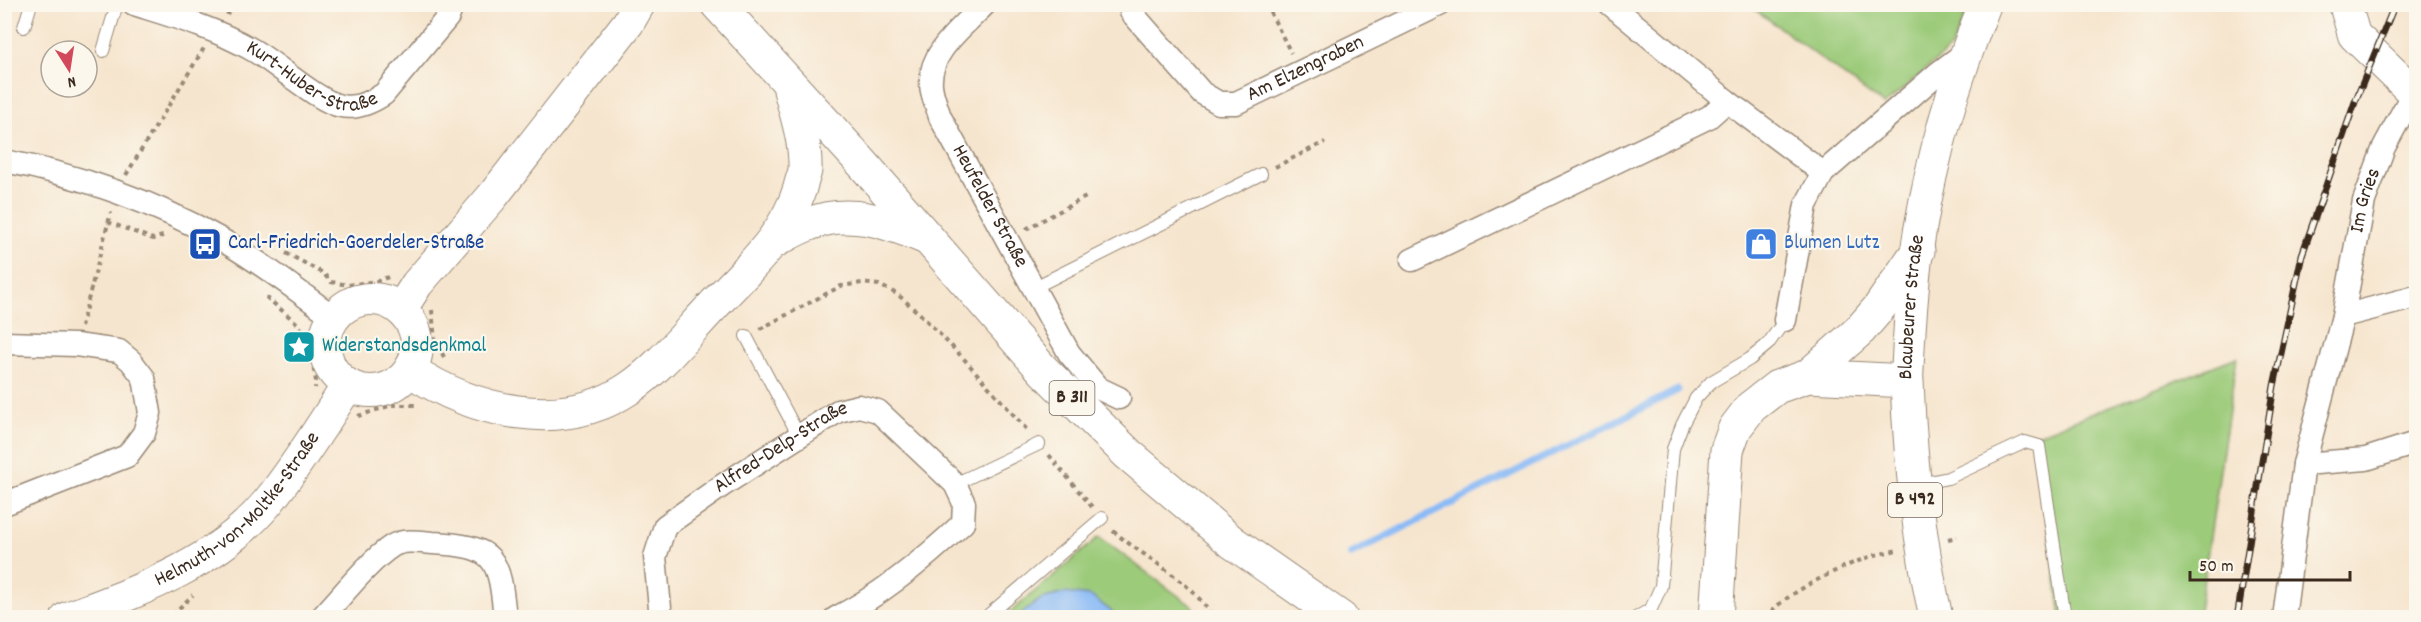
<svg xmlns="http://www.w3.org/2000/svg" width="2421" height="622" viewBox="0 0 2421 622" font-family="Dekko,sans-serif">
<rect width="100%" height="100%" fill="#fbf7ec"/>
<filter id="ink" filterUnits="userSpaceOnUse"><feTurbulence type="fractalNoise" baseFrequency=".0167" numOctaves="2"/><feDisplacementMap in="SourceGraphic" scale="12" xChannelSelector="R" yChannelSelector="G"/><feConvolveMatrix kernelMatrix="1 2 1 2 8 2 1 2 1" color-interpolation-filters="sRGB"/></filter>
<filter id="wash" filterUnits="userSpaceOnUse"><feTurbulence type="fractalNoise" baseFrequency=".008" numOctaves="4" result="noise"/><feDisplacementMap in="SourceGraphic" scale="24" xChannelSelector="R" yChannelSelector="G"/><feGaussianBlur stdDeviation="1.35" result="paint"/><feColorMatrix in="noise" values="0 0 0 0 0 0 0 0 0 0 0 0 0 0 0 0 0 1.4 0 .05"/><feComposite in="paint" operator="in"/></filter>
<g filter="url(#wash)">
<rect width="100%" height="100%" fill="#f6e5ce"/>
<!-- green -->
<g fill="#9ccb7a" stroke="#6c7a4c" stroke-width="1.5">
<path d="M1749 5H1970L1951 48 1884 105Z"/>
<path d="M2237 357 2198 617H2061L2036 435Z"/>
<path d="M1099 537 1192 606 1198 617 1001 618 1014 609Z"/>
</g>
<!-- water -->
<path fill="#89baf6" stroke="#62728a" stroke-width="1.5" d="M1065 593 1091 596 1119 617H1017L1041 599Z"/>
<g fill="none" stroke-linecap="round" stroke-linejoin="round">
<!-- stream -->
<path stroke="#89baf6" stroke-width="7" d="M1351 554 1678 390"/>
</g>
</g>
<g filter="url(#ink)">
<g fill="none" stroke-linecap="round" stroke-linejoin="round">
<defs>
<g id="lane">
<path d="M24 27 31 4"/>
<path d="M103 51 117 4"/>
<path d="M1033 288 1261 174"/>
<path d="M746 336 799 436"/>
<path d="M955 484 1039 444"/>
<path d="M1915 485 1948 478 2025 442 2039 446 2065 618"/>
<path d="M985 618 1102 518"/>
<path d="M1636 618 1651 609 1661 586 1673 449 1682 425 1696 398 1711 382 1750 359 1768 344 1785 320"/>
</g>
<g id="street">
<path id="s1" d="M134 4C175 17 214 28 251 49 274 61 318 102 341 106 356 109 372 102 384 94L448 17 453 4"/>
<path id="s2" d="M985 4C964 26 928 52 931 85 932 96 937 107 940 117L1069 353 1098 388 1119 398"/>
<path d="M1610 4 1727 101 1823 173"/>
<path id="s3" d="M1131 12 1202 93 1219 103H1236L1441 4"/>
<path d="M4 161C77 174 156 203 220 239 260 261 297 291 334 317"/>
<path d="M1412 260 1709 117 1727 101"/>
<path d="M2343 316 2416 297"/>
<path d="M1785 320 1806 205 1823 173 1938 73 1966 52"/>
<path d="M4 343 76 345 119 351 131 361 144 378 150 413 144 433 127 456 4 504"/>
<path d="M2304 464 2366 459 2416 443"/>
<path d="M321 618C341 597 369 561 392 546 404 539 420 542 433 543 496 546 499 557 505 618"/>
<path id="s4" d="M661 618 655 557 665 526 723 485 838 411 859 406 878 411 955 484 964 503 963 523C925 559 883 594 836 618"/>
<path id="s5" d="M2284 618 2304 464 2343 316 2364 201 2384 147 2413 93"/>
</g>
<g id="secondary">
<path d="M2345 4 2354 35 2416 95"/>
<circle cx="371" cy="345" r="46"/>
<path d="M401 309 417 284 492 197 628 23 639 4"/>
<path id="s6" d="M1907 381C1909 331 1912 279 1920 230 1933 153 1956 76 1985 4"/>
<path id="s7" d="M67 618C139 591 218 563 268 502 297 466 322 425 348 385"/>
</g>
<g id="primary">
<path d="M717 4 863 164 1043 370 1128 454 1232 542 1341 618"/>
<path d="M775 241C786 235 797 228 809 224 849 208 887 222 924 237"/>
<path d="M410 370C472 411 560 434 628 389 660 368 686 334 712 307 747 269 785 238 800 188 801 182 804 176 805 170 806 143 797 116 790 90"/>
<path d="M1808 376 1907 381C1910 461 1919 539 1936 618"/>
<path d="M1716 618 1727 450 1735 428 1751 407 1777 387 1808 376 1860 330 1879 308 1918 251"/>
</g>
</defs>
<!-- lane casing -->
<use href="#lane" stroke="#988876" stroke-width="14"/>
<!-- street casing -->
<use href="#street" stroke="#988876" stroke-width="25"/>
<!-- secondary casing -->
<use href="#secondary" stroke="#988876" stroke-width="34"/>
<!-- primary casing -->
<use href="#primary" stroke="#988876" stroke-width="35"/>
<!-- path -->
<g stroke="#988876" stroke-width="4" stroke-dasharray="4.5 4.5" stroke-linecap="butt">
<path d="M1266 4 1291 53"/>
<path d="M2192 10 2203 4"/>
<path d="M227 15 234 4"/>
<path d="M1275 167 1325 142"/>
<path d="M126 175 204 48"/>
<path d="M108 222 153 239 166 235"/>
<path d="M1026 229 1086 197"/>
<path d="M286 253 323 273 331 282 348 285 377 281 391 276"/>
<path d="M266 297 298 324 308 339 316 381 315 388"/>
<path d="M432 310 435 340 444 357"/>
<path d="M81 327 111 212"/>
<path d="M760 329 841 286 862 283 879 285 897 294 920 314 964 359 1028 431"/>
<path d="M358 416 392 405H415"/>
<path d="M1049 455 1092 507"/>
<path d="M1113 531C1146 559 1190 579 1214 618"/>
<path d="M1948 539 1957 537"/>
<path d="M164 618 174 613 193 595"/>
<path d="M1766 618C1779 597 1836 569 1861 560 1872 555 1885 553 1897 550"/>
</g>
<!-- lane -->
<use href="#lane" stroke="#fff" stroke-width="12"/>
<!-- street -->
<use href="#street" stroke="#fff" stroke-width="22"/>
<!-- secondary -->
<use href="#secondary" stroke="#fff" stroke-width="32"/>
<!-- primary -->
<use href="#primary" stroke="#fff" stroke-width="33"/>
<defs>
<path id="rail" d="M2237 618 2274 386 2302 255 2355 102 2395 4"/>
</defs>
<!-- rail casing -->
<use href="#rail" stroke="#3b2a1e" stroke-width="7"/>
<!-- rail -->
<use href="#rail" stroke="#fbf7ec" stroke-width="4.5" stroke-dasharray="14" stroke-linecap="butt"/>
</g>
</g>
<!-- icons -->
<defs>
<symbol id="bus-square" viewBox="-11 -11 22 22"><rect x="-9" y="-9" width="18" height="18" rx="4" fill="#1a4fb4" stroke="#fbf7ec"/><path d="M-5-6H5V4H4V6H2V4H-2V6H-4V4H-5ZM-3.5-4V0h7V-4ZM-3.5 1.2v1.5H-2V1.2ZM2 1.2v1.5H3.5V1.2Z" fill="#fff"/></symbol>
<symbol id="shop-square" viewBox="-11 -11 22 22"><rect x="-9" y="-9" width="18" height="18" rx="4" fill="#3f7fe0" stroke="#fbf7ec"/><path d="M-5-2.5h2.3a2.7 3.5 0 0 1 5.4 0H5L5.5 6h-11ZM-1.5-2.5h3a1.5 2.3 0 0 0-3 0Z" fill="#fff"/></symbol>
<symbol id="sight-square" viewBox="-11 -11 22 22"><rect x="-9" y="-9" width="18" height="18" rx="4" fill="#0f9aa8" stroke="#fbf7ec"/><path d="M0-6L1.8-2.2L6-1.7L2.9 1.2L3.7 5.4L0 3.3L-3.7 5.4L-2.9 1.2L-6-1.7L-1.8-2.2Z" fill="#fff"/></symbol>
</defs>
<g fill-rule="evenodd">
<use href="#bus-square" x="186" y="225" width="38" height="38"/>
<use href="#shop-square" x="1742" y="225" width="38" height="38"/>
<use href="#sight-square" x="280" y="328" width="38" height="38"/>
</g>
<g text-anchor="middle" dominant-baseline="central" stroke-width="4.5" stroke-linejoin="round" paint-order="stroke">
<!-- shield labels -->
<g fill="#fbf7ec" stroke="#75685c" stroke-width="1.5">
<rect x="1049.5" y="381" width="45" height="34" rx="4.5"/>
<rect x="1888" y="483" width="54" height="34" rx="4.5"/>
</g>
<g font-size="20" font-weight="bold" fill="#3b2a1e">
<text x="1072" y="398">B 311</text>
<text x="1915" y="500">B 492</text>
</g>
<!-- street labels -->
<g font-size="21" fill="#3b2a1e" stroke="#fbf7ec">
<text stroke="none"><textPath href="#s1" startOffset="196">Kurt-Huber-Straße</textPath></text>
<text stroke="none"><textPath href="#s3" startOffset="222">Am Elzengraben</textPath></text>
<text stroke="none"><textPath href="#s5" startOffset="426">Im Gries</textPath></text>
<text stroke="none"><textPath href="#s2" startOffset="236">Heufelder Straße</textPath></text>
<text stroke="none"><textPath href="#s6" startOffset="74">Blaubeurer Straße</textPath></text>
<text stroke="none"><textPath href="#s4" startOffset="234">Alfred-Delp-Straße</textPath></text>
<text stroke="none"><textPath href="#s7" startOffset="207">Helmuth-von-Moltke-Straße</textPath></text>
</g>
<!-- transit labels -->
<g font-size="21" fill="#164399" stroke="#fbf7ec" text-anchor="start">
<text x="228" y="244">Carl-Friedrich-Goerdeler-Straße</text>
</g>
<!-- shop labels -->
<g font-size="21" fill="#366cbe" stroke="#fbf7ec" text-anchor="start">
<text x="1784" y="244">Blumen Lutz</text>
</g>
<!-- culture labels -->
<g font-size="21" fill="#0d838f" stroke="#fbf7ec" text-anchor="start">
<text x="322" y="347">Widerstandsdenkmal</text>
</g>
</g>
<!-- margin -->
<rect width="2421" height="622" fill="none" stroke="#fbf7ec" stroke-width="24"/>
<!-- north arrow -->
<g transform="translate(69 69) rotate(168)"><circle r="28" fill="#fbf7ec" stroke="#aea59a" stroke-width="1.5"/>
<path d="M0-4.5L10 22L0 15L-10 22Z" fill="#d1495b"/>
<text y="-9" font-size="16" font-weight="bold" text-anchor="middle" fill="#3b2a1e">N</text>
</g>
<!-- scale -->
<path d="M2190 571v9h160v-9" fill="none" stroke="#3b2a1e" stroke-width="3"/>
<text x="2199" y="571" font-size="18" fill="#3b2a1e" stroke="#fbf7ec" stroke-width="4.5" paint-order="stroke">50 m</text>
</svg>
